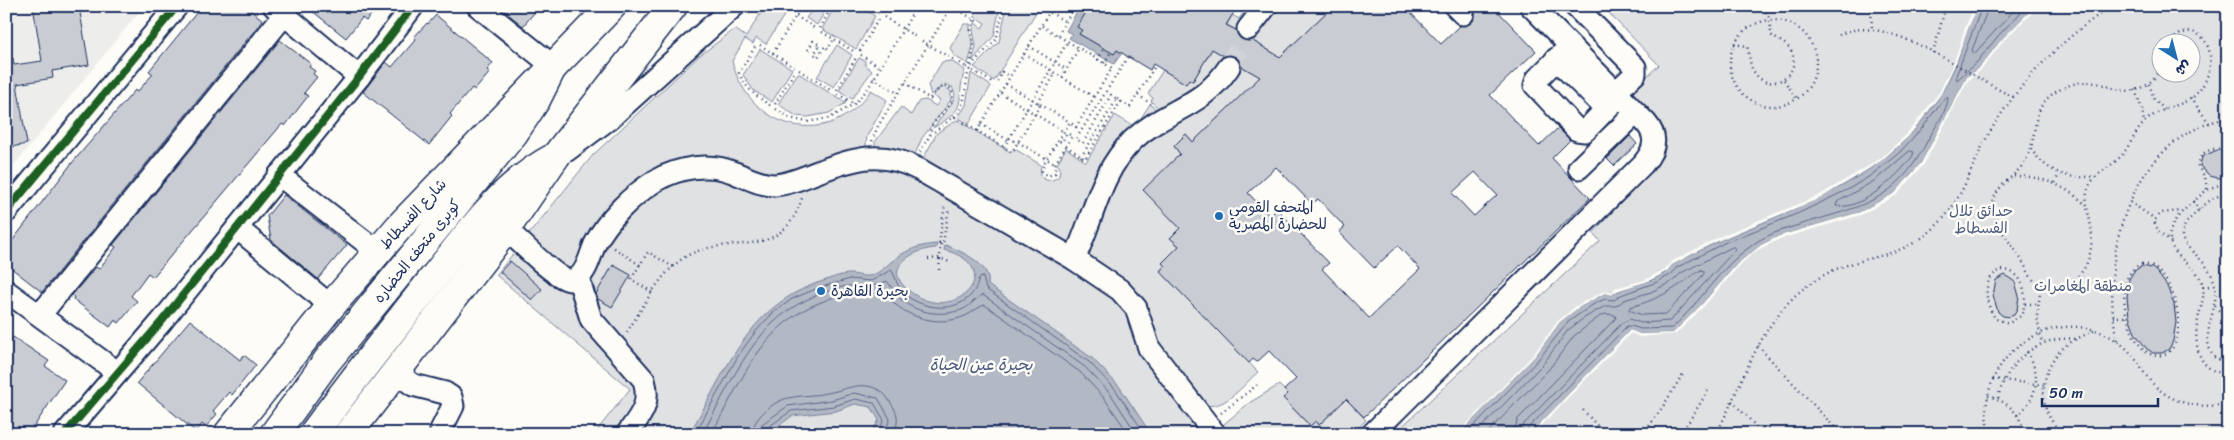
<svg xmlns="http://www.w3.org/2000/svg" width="2234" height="440" viewBox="0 0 2234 440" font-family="Sriracha,'Playpen Sans Arabic',sans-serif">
<rect width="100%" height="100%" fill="#fdfcf7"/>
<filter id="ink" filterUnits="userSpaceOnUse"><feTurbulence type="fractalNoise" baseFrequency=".02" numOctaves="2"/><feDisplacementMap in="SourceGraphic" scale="10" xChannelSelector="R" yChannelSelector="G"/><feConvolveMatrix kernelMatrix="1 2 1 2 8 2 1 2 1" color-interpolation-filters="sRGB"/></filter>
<g filter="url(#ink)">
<!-- built -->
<path fill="#edeeec" d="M6 6H144L6 175Z"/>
<!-- green -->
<g fill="#e0e1e3" stroke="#7e88a0" fill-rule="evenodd">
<path d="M765 6H790L766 44 756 38 753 44 745 39 732 61C749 130 830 152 871 90L887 100 867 136 865 152 875 149V142L901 107 911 115 919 101 926 100 936 106 940 100 933 96 938 90 944 87 951 91V100L922 138 915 154 924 157 937 133 957 120 1012 153 1015 149 1041 165 1040 175C1045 182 1052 182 1059 176L1060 168 1057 164 1066 148 1086 162 1115 115 1135 127 1150 104 1158 111 1113 172 1236 63 1260 77 1193 142 1186 134 1174 146 1180 154V228L1170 238 1179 246 1160 271 1258 372C1244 384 1225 410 1205 405L1218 429 1249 403 1279 385 1288 394 1284 399 1310 426 1315 421 1319 425 1346 399 1366 420 1352 434H594L630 389 496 275 593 155 699 56 735 29 746 37Z"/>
<path d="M815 6H828L817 25 806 18Z"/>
<path d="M835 6H859L875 16 856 49 822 29Z"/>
<path d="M974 6H1000L994 36 972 61 976 46 973 30 975 23 982 28 985 23 975 17 973 9Z"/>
<path d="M1007 6H1033L1038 9 994 81 974 67 999 42Z"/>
<path d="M1274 6H1333L1280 57 1250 39Z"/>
<path d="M1602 6H2228V434H1394L1600 241 1593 233 1662 158C1670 137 1660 119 1643 105 1638 101 1633 100 1628 94L1659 65ZM2162 42H2192V72H2162Z"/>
<path d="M1243 13 1251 17 1241 33 1227 25 1232 15 1239 19Z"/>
<path d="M964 24H970V33L973 46 968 64 954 56 950 48Z"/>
<path d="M837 45 852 55 834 87 817 77Z"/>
<path d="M760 49 792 69 772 102 754 91 743 75Z"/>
<path d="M1212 49 1229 59 1217 77 1160 110 1151 101 1153 98 1148 94 1163 70 1186 83 1189 79 1193 81Z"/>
<path d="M859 58 865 61V65L872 71 852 99 839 90Z"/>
<path d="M951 61 965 70C954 104 971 106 933 128L952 103 955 95 952 87 944 84 931 95 928 85 942 62Z"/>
<path d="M798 73 846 103 829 113 808 117 796 116 778 104Z"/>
<path d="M971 73 991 86 969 124 958 118 966 105Z"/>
</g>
<!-- water -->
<g fill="#b3b8c5" stroke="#76819c">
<path d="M1080 6H1090L1078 27 1082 30 1079 34 1114 54 1117 50 1122 53 1114 64 1069 38 1072 34 1066 31Z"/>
<path d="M1978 6H2035L2001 40 1981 66 1967 77 1921 163 1895 193 1860 212 1779 236 1761 245 1737 264 1703 303 1673 333 1640 334 1630 330 1530 434H1459L1535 356 1560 322 1578 308 1605 293 1612 295C1628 283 1659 285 1672 265 1760 215 1870 197 1931 109 1942 94 1951 76 1958 59 1964 41 1968 22 1978 6Z"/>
<path d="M937 244 936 248C915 249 881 267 907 289 953 330 1011 267 944 250L945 245C961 251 992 264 988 285L1092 358 1119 386 1151 434H871L879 420 871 407 855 404 836 411 792 416 768 434H689C725 374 746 308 817 283 827 280 840 274 850 274 858 274 865 278 873 275 880 272 885 267 891 262 905 250 919 245 937 244Z"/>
</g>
<!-- pier -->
<g fill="#fdfcf7">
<path d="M1975 6H1978L1969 26 1957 60 1941 94 1908 137 1881 161 1821 198 1722 238 1672 265 1667 271 1646 282 1616 291 1612 295 1605 293 1578 308 1560 322 1535 356 1459 434H1457L1533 355 1558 321 1576 306 1604 291 1612 293 1615 288 1645 280 1665 269 1671 262 1721 236 1820 195 1880 159 1906 135 1939 93 1955 59 1966 25Z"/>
<path d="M2035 6H2037V8L2003 41 1983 68 1967 82 1924 164 1897 195 1861 215 1780 239 1754 252 1739 266 1705 305 1676 334 1640 337 1631 333 1533 434H1530L1630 330 1640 334 1673 333 1703 303 1737 264 1761 245 1779 236 1860 212 1895 193 1921 163 1967 77 1981 66 2001 40Z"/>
</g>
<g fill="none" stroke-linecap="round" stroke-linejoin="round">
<!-- shore -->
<g stroke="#586687" stroke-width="1">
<path d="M1982 6 1956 76 1957 80 1977 62 1998 36 2027 6"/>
<path d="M1989 6 1972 50 1974 54 2018 6"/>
<path d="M1910 151 1914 152 1912 157C1898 176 1861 211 1836 206L1837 202 1874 181Z"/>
<path d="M1701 270 1704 271V274L1666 314 1642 315 1629 310 1630 307C1646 303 1660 297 1675 288 1684 283 1691 275 1701 270Z"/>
<path d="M695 434 738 356 756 331 773 313 792 299 818 288 850 279 871 281 891 270C896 275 896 286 903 293 927 314 972 314 979 278L983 277 986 289 1089 362 1115 389 1145 434"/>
<path d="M702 434C735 378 754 318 820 294 829 291 840 286 850 286 869 286 867 289 887 281 891 285 893 292 898 297 915 313 939 317 961 310 970 307 976 297 983 295L1085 367 1110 393 1137 434"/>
<path d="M711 434C742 382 761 323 824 301 831 298 841 294 849 294 861 293 871 296 883 291 887 295 891 301 896 305 915 320 942 326 965 316 972 313 979 306 985 305L1080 372 1104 398 1129 434"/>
<path d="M752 434C752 418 774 401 788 398 801 395 814 396 827 393 846 390 860 380 879 390 886 394 890 402 894 408 899 417 898 425 893 434"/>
<path d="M759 434 762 424 788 406 832 400 854 393 878 398 890 419 884 434"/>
<path d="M765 434 767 428 791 411 834 406 855 399 874 403 884 420 877 434"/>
<path d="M1466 434 1538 360 1568 322 1594 304 1605 299 1614 300 1621 295 1657 282 1672 274 1676 268 1724 243 1799 213 1847 190 1870 176 1899 153 1923 127 1945 97H1948C1948 110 1935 127 1929 138 1896 203 1863 205 1799 225 1782 230 1765 235 1751 246 1720 267 1700 303 1672 328L1641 329 1631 326H1627L1528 428 1527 434"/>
<path d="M1475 434 1543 364 1568 330 1584 318 1605 306H1616L1624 300 1651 292 1673 281 1681 273 1732 247H1735L1734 251 1670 321 1641 323 1630 319 1622 323 1524 424 1520 434"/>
<path d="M1486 434 1549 369 1574 336 1600 316 1606 314 1615 315 1616 318 1518 419 1513 434"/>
</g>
</g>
<!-- building -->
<g fill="#c9ccd3" stroke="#1b2f5e" fill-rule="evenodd">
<path d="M33 6H79L89 65 52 71 53 78 17 84 27 144 6 148V58H13L14 65 42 61Z"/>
<path d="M202 6H245L263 20 42 292 6 264V249L72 163 135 90 137 92 153 74 149 71Z"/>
<path d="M306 6H378L366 21 362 18 346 38Z"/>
<path d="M498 6H540L523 26Z"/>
<path d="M1090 6H1238L1226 25 1236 30 1241 39 1253 41 1280 57 1333 6H1404L1441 44 1460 26 1471 23 1475 18V11L1480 6H1493L1536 51 1490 95 1539 146 1558 128 1570 140 1552 158 1590 198 1364 417 1346 399 1319 425 1316 421 1310 426 1283 398 1288 394 1284 390 1296 379 1269 351 1257 362 1253 359 1249 363 1160 271 1165 266 1162 263 1179 246 1170 238 1180 228 1143 190 1180 154 1174 146 1186 134 1193 142 1260 77 1241 66 1236 57 1230 55 1224 56 1212 49 1193 81 1189 79 1186 84 1153 64 1150 70 1117 50 1114 54 1079 34 1082 30 1077 27ZM1276 167 1312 204 1318 199 1345 227 1339 232 1374 268 1398 246 1420 269 1369 318 1322 269 1329 263 1277 209 1270 216 1248 193ZM1475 172 1497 195 1474 216 1452 193Z"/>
<path d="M436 15 493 63 487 70 490 72 475 90 472 88 450 114 452 116 429 145 363 92 386 62 392 67 416 39 414 37 427 23 428 24Z"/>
<path d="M280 40 311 64 309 67 315 71 313 74 317 77 304 93 308 96 285 126 282 124 153 277 148 273 131 296 137 301 119 323 115 320 110 327 73 299 74 297 72 295 96 267 99 269 116 247 113 245Z"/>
<path d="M1630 136 1637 144 1614 166 1607 159Z"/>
<path d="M2217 150 2228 151V177L2218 178 2210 176 2200 166 2202 157Z"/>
<path d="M284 195 347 245 318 279 271 240 267 216Z"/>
<path d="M510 261 542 289 532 300 500 272Z"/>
<path d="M613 265 631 275 612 307 598 299 596 294Z"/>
<path d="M2142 266 2152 268 2156 271 2167 286 2174 304 2176 322 2173 341 2169 349 2162 353H2153L2146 348 2135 333 2129 316 2127 297 2129 279 2134 271Z"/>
<path d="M2005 275 2015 282 2019 296 2017 310 2014 315 2009 317 2003 316 1998 312 1993 295 1996 280Z"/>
<path d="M190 320 240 360 244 355 256 365 232 395 229 392 213 411 217 414 206 427 202 424 196 432 137 383Z"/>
<path d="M13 337 49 361 45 366 65 380 29 434H6V347Z"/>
</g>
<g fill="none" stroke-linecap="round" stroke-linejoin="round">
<!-- minor-tunnel -->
<path stroke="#d0d3d8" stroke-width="21" stroke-dasharray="21 11" stroke-linecap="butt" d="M1229 67 1248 29"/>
<defs>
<g id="minor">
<path d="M274 6 359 77"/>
<path d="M478 6 553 66"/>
<path d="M1455 6 1463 14"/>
<path d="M1575 6 1635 67V74L1616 92"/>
<path d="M1248 29 1266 6"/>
<path d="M1570 46 1537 79 1535 85 1577 130 1585 131 1619 96"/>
<path d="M1556 59 1606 109"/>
<path d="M566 151 610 118 734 6"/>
<path d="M1579 168 1636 113"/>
<path d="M279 175 378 252"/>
<path d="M6 212 177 6"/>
<path d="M237 228 331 306"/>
<path d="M506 229C518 239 557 281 571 280 586 279 590 255 595 244 608 219 631 196 655 181 679 167 710 162 735 173 748 178 760 185 775 185 789 184 802 178 815 173 854 158 882 149 920 170L1074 259 1120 290 1136 308 1149 348 1215 434"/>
<path d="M1074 259C1094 218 1099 173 1133 140 1166 109 1202 108 1229 67"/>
<path d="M578 277 591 319 644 380C651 404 641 415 627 434"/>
<path d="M6 291 117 372"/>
<path d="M40 315 284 15"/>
<path d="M394 371 413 385 445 393 451 397 453 406 441 430"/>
<path d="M65 434 162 321 359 77 413 6"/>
<path d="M1372 434 1643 164C1655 150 1658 137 1646 123L1531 6"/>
</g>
<g id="major">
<path d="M228 434 331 306 399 227 612 6"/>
<path d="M348 434 506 229 555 157 673 6"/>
</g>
<g id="highway">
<path d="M274 434 327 361 514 133 536 100 553 66"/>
<path d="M313 434C350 384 388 335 427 286 465 238 500 186 555 157"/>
</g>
</defs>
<!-- minor casing -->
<use href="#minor" stroke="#1b2f5e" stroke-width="25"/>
<!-- major casing -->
<use href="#major" stroke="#1b2f5e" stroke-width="31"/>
<!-- highway casing -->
<use href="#highway" stroke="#1b2f5e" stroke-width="31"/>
<!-- path -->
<g stroke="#1b2f5e" stroke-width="2.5" stroke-dasharray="1 4" stroke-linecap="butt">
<path d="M865 6 878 14"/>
<path d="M1815 6 1845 11 1870 6"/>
<path d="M1871 6 1872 29"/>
<path d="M1046 10 1066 22"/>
<path d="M883 12 886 6"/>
<path d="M796 16 816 29"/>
<path d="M884 17 916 37"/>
<circle cx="1773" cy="63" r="43"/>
<path d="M1042 26 1112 68 1076 127 1070 122 1044 163 1042 171 1048 176 1055 173V164L1072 136 1067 133 1062 142 1059 141"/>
<path d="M820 28 832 6"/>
<path d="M822 32 855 52"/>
<path d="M1058 35 1075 6"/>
<path d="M1839 35C1886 9 1970 78 2014 97"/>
<path d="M922 41 954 60"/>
<path d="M1734 44 1747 46C1750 54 1749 65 1754 72 1769 97 1807 72 1789 48 1785 42 1776 40 1771 35L1770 19 1762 6"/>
<path d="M760 45 794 67"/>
<path d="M1029 46 1067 70"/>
<path d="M755 47 739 73C746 89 756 96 771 106"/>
<path d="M808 50 813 41 820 45 814 54 818 57 825 46 828 49 834 39"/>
<path d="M860 51 879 18"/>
<path d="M773 53 802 6"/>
<path d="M1933 53 1946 6"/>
<path d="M1024 54 1094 97"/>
<path d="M861 55 880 67"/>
<path d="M1098 60 1104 48"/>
<path d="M960 63 966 67"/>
<path d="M1104 63 1111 52"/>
<path d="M970 65 974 46 971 30 974 20"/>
<path d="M2162 65C2155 82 2140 94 2121 90 2112 89 2104 84 2096 83 2084 81 2073 83 2063 88 2027 105 2040 131 2027 158 2018 177 1994 184 1993 205 1992 211 1993 215 1995 220 2004 237 2017 250 2026 268 2029 273 2031 279 2037 283 2045 288 2056 288 2066 284 2088 275 2094 249 2091 227 2089 212 2083 201 2089 186 2096 172 2112 167 2122 155 2132 143 2137 126 2151 117 2173 101 2194 109 2207 77 2219 47 2196 15 2170 42"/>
<path d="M799 70 832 91"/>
<path d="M973 71 994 83"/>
<path d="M1062 77 1079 48"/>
<path d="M873 78 898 93"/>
<path d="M1784 80 1797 99"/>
<path d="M997 81 1002 72 1010 77"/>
<path d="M905 83 932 100"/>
<path d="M1006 84 1070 122"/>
<path d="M2149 84 2154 99 2165 110"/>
<path d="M837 90 857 56"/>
<path d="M2135 90 2142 109 2144 122"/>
<path d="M1001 93 1064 132"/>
<path d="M838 94 854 104"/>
<path d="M1138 95 1151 104"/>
<path d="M930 98 942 86 949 87 953 93C954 110 929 118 930 135"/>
<path d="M2191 98 2209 123"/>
<path d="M1117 99 1130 107 1155 66"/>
<path d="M1038 103 1055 74"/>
<path d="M775 104 795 71"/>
<path d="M776 109 790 118 807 122 830 118 854 104 867 90 917 6"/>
<path d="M955 117 1012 152 1040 105"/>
<path d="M981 124 1008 140"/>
<path d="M977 131 1053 6"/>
<path d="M1009 138 1017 143"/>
<path d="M872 141 878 126 952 6 978 22"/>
<path d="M1018 142 1055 164"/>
<path d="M1066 146 1085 159 1121 101"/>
<path d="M1004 147 1068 41"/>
<path d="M2031 149C2046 171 2068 181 2095 176"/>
<path d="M920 152 930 135 959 113 964 99 968 73 973 63 996 40 1004 6"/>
<path d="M1081 157 1117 99 1111 95 1083 143 1076 139 1128 57"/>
<path d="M2014 176C2042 176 2064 185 2085 204"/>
<path d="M2055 183 2059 174"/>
<path d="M2228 185C2212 183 2203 193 2192 203 2176 216 2160 234 2177 254 2187 266 2199 269 2203 286 2205 298 2200 308 2198 320 2193 343 2198 374 2228 373"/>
<path d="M2207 189 2205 177 2198 167C2197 151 2215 146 2228 150"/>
<path d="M2228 195C2215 194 2208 202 2199 210 2155 248 2209 246 2215 287 2219 310 2198 336 2214 357L2221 361 2228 360"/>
<path d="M2193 201 2199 210"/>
<path d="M2130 202 2155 219"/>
<path d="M2171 242 2159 233 2154 221 2161 213 2180 211"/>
<path d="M939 243 945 205"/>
<path d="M939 243H943L949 208"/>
<path d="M614 248 640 265"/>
<path d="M928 259 940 258 949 262"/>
<path d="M2142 264C2175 264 2194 347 2162 355 2131 364 2106 275 2142 264Z"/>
<path d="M939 270 941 243"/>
<path d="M2002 270C2025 270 2029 299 2021 316L2009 323 1996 319C1985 305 1980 277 2002 270Z"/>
<path d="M2041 285 2037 316 2042 344"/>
<path d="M2203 287 2215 285"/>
<path d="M652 292 631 279 648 252 673 267"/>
<path d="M2025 304H2038"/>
<path d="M2215 306 2220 312 2228 314"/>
<path d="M2113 317H2127"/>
<path d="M627 332C643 308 657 277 682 259 726 229 780 267 802 198"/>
<path d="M2117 340C2099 255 2130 137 2228 118"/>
<path d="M1758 346 1841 434"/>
<path d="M2225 361 2227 373"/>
<path d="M1993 379 2044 385"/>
<path d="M1988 396C2007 401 2021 413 2024 434"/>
<path d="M1998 398C2007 362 2037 335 2076 339"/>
<path d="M1732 401 1763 434"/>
<path d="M1583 410 1605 434"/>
<path d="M1221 413 1257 385"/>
<path d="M2017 415C2038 399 2042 374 2027 352"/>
<path d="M813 434H824"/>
<path d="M1643 434 1662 408 1683 374"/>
<path d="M1681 434 1708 391"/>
<path d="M1716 434C1748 375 1763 305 1828 273 1870 252 1903 261 1940 222 1963 198 1972 165 1987 137 2017 84 2061 39 2112 6"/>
<path d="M1989 434C1982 406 1989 377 2008 356 2021 342 2038 332 2057 328 2086 323 2115 333 2134 357 2141 367 2146 377 2154 385 2173 404 2202 410 2228 403"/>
<path d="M2037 434 2055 426"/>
<path d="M2061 434C2057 428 2053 423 2050 418 2037 393 2045 360 2068 344 2077 338 2087 334 2096 330"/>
</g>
<!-- minor -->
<use href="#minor" stroke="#fdfcf7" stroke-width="21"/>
<!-- major -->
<use href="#major" stroke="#fdfcf7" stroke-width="28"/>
<!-- highway -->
<use href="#highway" stroke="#fdfcf7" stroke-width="28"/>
<!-- path-bridge -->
<path stroke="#1b2f5e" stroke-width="2.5" stroke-dasharray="1 4" stroke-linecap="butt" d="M966 67 973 71"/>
<defs>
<g id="cycleway">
<path d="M6 212 177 6"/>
<path d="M65 434 162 321 359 77 413 6"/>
</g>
</defs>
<!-- cycleway casing -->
<use href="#cycleway" stroke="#fdfcf7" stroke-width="11"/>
<!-- cycleway -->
<use href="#cycleway" stroke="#1b5e20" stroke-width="8"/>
</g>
</g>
<!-- markers -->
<g fill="#1f6fb2" stroke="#fdfcf7" stroke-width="2">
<circle cx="1219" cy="216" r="5"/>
<circle cx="821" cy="291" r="5"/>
</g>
<g text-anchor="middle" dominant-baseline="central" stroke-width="5" stroke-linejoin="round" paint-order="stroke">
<!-- poi labels -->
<g font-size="15" fill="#1b2f5e" stroke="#fdfcf7" text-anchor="start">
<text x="1229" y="207">المتحف القومى<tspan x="1229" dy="17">للحضارة المصرية</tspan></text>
<text x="831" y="291">بحيرة القاهرة</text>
</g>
<!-- park labels -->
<g font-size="15" fill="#4c5c7f" stroke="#fdfcf7">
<text x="1981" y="211">حدائق تلال<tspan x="1981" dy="17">الفسطاط</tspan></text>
<text x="2083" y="286">منطقة المغامرات</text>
</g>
<!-- street labels -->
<g font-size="15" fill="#1b2f5e" stroke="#fdfcf7">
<text transform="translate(413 214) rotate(-47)">شارع الفسطاط</text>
<text transform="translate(417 251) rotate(-51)">كوبرى متحف الحضاره</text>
</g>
<!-- water labels -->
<g font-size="16" font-style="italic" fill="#49587d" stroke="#fdfcf7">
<text x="981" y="364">بحيرة عين الحياة</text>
</g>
</g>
<!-- margin -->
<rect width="2234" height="440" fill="none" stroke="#fdfcf7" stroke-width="25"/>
<rect x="12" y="12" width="2209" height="415" fill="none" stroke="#1b2f5e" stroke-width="2" filter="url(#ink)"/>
<!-- north arrow -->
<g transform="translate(2176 58) rotate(144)"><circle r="24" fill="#fdfcf7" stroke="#a3aaba"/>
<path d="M0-4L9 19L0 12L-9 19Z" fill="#1f6fb2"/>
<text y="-8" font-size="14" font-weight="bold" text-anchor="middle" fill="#1b2f5e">ش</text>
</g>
<!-- scale -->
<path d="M2042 398v8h116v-8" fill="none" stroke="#1b2f5e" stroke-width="2.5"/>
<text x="2049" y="398" font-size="15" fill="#1b2f5e" stroke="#fdfcf7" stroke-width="4" paint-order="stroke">50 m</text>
</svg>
